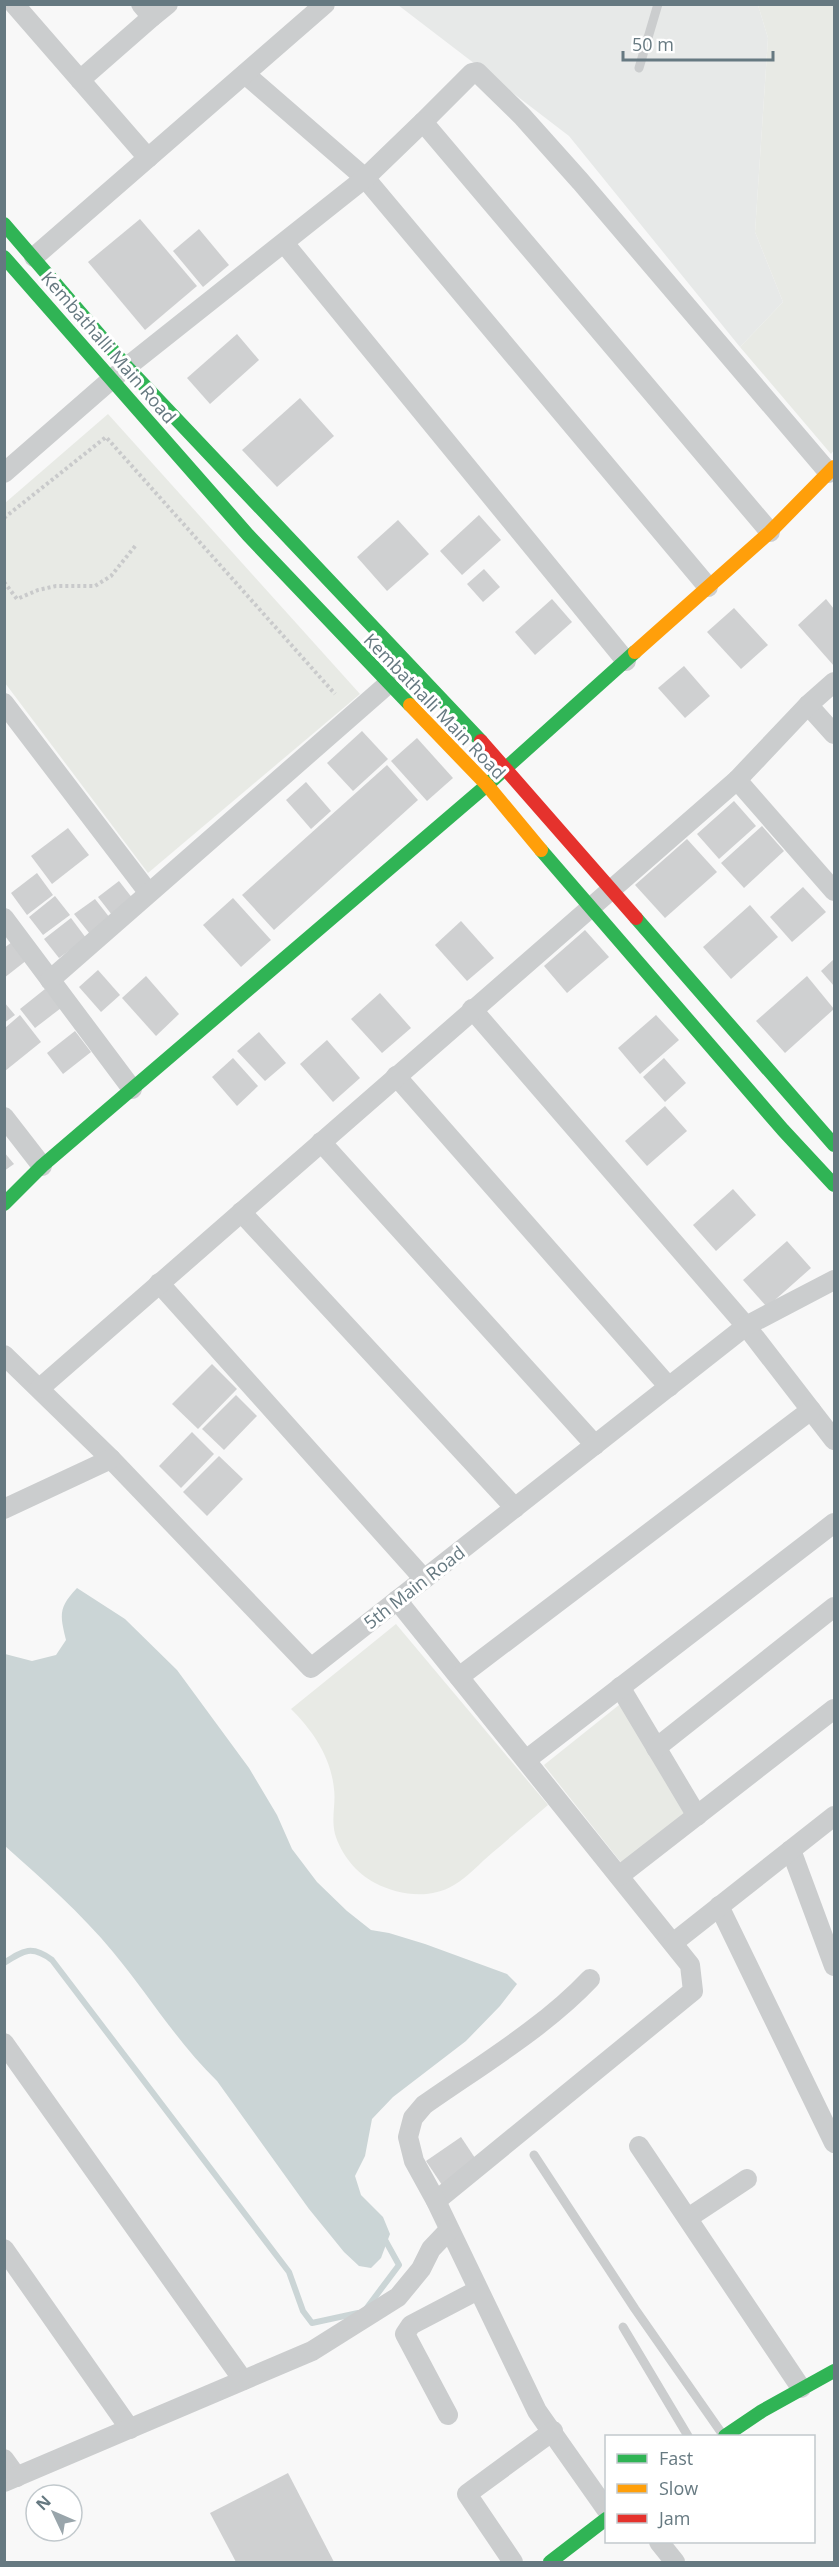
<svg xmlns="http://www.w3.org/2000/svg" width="839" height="2567" viewBox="0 0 839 2567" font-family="'Open Sans',sans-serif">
<rect width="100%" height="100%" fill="#f8f8f8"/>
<!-- built -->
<path fill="#e7e9e8" d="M398 5H758L768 38 755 232 783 302 740 347 569 136Z"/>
<!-- green -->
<g fill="#e8eae5">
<path d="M758 5H834V450L831 454 740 347 783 302 755 232 768 38Z"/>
<path d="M108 414 360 694 148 873 5 683V503Z"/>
<path d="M396 1624 548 1805C529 1821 511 1837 492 1853 480 1863 468 1877 454 1885 430 1900 398 1895 375 1883 356 1873 341 1854 335 1834 331 1818 336 1804 334 1789 331 1757 313 1731 291 1709Z"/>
<path d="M624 1701 686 1815 623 1865 544 1765Z"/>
</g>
<!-- water -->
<path fill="#cbd5d6" d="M77 1588 125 1619 177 1670 249 1768 277 1815 292 1849 317 1882 347 1911 371 1930 389 1933 425 1944 507 1974 517 1984 500 2006 466 2041 393 2097 372 2119 365 2156 355 2176 361 2195 383 2217 390 2234 381 2258 371 2268 359 2266 344 2252 309 2209 217 2081C177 2042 148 1994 113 1952 81 1913 42 1879 5 1846V1654L32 1661 56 1655 66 1640C60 1615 58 1608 77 1588Z"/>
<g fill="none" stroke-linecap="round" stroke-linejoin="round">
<!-- stream -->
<g stroke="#cbd5d6" stroke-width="6">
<path d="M4 1963C24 1950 32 1945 52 1960L289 2272 303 2311 312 2323 358 2313"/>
<path d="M366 2309 399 2265 384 2238"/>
</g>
</g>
<!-- building -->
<g fill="#cfd0d1">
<path d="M140 219 197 286 145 330 88 262Z"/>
<path d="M199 229 229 265 203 287 173 251Z"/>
<path d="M237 334 259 360 210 404 187 378Z"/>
<path d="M300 398 334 436 277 487 242 450Z"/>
<path d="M479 515 501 540 462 575 440 551Z"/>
<path d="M398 520 429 554 387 591 357 557Z"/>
<path d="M484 569 500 587 483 602 467 584Z"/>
<path d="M552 599 572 622 535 655 515 632Z"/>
<path d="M826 599 834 609V666L798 625Z"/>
<path d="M734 608 768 645 741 669 707 632Z"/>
<path d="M684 666 710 696 685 718 658 688Z"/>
<path d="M362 731 388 759 353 791 327 763Z"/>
<path d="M417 738 453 778 427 801 391 761Z"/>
<path d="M387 765 418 800 274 930 242 895Z"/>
<path d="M306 782 331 811 311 829 286 800Z"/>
<path d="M734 801 756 826 719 859 697 834Z"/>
<path d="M762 826 784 851 744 888 721 863Z"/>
<path d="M68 828 89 855 52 884 31 856Z"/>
<path d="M687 839 717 872 665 918 635 885Z"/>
<path d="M37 873 53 895 27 915 11 893Z"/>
<path d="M119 881 133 899 112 915 98 897Z"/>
<path d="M803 887 826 912 792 942 770 917Z"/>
<path d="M55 896 70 915 43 935 29 917Z"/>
<path d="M233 898 271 940 241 967 203 925Z"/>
<path d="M95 899 110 918 90 934 74 914Z"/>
<path d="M750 905 778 937 731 979 703 947Z"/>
<path d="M71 918 86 938 59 958 44 939Z"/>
<path d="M461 921 494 958 467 981 435 945Z"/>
<path d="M585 930 609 957 567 993 544 966Z"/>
<path d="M12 942 27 960 4 978V948Z"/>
<path d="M834 959V986L821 971Z"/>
<path d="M98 970 120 995 101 1012 79 987Z"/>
<path d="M146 976 179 1014 156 1036 122 998Z"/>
<path d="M807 976 834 1009 785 1053 756 1021Z"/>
<path d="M45 989 61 1008 35 1028 20 1009Z"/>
<path d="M380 993 411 1028 382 1053 351 1019Z"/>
<path d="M4 1002 15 1015 4 1023Z"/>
<path d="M20 1015 41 1042 5 1071V1028Z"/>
<path d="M656 1015 679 1040 640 1074 618 1048Z"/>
<path d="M75 1031 91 1052 63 1074 47 1053Z"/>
<path d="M259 1032 286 1063 265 1081 237 1051Z"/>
<path d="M327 1040 360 1078 333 1102 300 1064Z"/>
<path d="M233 1058 258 1086 237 1106 212 1077Z"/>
<path d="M664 1058 686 1083 665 1102 643 1077Z"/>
<path d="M665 1106 687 1131 647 1166 625 1141Z"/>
<path d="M4 1152 14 1164 4 1171Z"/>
<path d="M733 1189 756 1215 716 1251 693 1225Z"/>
<path d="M787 1241 811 1268 767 1307 743 1280Z"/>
<path d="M212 1364 237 1389 198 1429 172 1404Z"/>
<path d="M236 1395 257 1416 224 1450 202 1429Z"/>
<path d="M192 1432 214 1454 181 1488 159 1466Z"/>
<path d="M219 1456 243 1479 207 1516 183 1492Z"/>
<path d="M461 2137 479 2164 444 2188 426 2161Z"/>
<path d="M288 2473 334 2562H236L210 2513Z"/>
</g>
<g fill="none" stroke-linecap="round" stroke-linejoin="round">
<!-- path -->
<g stroke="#c9cacb" stroke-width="4" stroke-dasharray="3 3" stroke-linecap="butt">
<path d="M4 518 106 437 335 694"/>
<path d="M4 582 17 599 38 590 56 586H95L111 576 136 545"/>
</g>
<!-- lane -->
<g stroke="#cbcdce" stroke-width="9">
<path d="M639 68 658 4"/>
<path d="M534 2155 635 2309 723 2435"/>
<path d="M623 2327 688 2436"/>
</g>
<!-- street -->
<g stroke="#cbcdce" stroke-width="20">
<path d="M14 4 148 158"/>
<path d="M152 17 168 4"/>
<path d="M245 74 365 178 708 587"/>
<path d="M80 80 152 17 141 4"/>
<path d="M423 122 472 73 477 72 522 116 581 182 829 473"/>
<path d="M284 243 626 661"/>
<path d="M34 257 325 4"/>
<path d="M4 473 113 378 365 178 423 122 770 532"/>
<path d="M4 703 148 892"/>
<path d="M808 705 834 734"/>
<path d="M737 780 834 891"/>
<path d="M4 918 132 1089"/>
<path d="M50 980 388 684"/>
<path d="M472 1009 746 1326 834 1440"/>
<path d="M396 1076 669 1387"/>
<path d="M4 1117 42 1166"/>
<path d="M321 1142 595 1445"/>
<path d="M241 1212 515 1508"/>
<path d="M159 1283 424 1579"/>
<path d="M4 1355 111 1459 311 1668 746 1326 834 1280"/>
<path d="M40 1388 737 780 808 705 834 682"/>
<path d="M4 1509 111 1459"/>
<path d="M397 1600 690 1965 693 1991 436 2201"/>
<path d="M459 1677 811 1410"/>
<path d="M620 1687 697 1816"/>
<path d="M656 1748 834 1607"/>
<path d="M526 1760 834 1523"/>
<path d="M791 1850 834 1966"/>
<path d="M619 1876 834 1709"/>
<path d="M719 1906 834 2143"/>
<path d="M673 1943 834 1816"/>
<path d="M590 1979C545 2027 478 2067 424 2105L413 2118 408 2137 414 2161 436 2201 537 2411 606 2509"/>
<path d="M4 2043 243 2380"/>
<path d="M639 2146 801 2388"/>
<path d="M688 2218 747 2179"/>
<path d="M4 2249 130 2429"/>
<path d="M448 2415 405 2334 411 2325 478 2290"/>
<path d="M4 2459 17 2477"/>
<path d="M4 2482 312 2351 398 2297 421 2269 431 2249 449 2230"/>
<path d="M659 2542 675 2562"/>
<path d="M513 2562 467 2494 553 2431"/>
</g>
<!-- fast -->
<g stroke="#30b455" stroke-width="14">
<path d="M4 224 127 367 481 741"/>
<path d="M4 257 248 535 410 705"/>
<path d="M541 850 783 1130 834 1185"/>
<path d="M636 918 834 1145"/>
<path d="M4 1204 42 1166 487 785 635 652"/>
<path d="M725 2436 762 2411 834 2371"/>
<path d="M550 2562 606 2519"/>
</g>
<!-- slow -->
<g stroke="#ff9f0a" stroke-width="14">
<path d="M635 652 770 532 834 467"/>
<path d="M410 705 487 785 541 850"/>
</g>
<!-- jam -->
<path stroke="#e5322d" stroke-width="14" d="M481 741 636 918"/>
</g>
<g text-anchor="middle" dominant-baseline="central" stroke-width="6" stroke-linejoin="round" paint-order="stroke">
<!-- street labels -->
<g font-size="18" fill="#667981" stroke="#fff">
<text transform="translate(109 347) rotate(49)">Kembathalli Main Road</text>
<text transform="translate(435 706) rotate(46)">Kembathalli Main Road</text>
<text transform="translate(414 1587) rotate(-38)">5th Main Road</text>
</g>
</g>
<!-- border -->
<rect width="839" height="2567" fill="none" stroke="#667981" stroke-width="12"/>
<!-- legend -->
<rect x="605" y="2435" width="210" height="108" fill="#ffffff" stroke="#c2c9cd" stroke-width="1.5"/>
<rect x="617" y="2454" width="30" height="9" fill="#30b455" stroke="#c2c9cd" stroke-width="1.5"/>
<text x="659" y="2465" font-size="18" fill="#667981">Fast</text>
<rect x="617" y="2484" width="30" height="9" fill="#ff9f0a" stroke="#c2c9cd" stroke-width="1.5"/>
<text x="659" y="2495" font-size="18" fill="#667981">Slow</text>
<rect x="617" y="2514" width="30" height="9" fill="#e5322d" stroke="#c2c9cd" stroke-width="1.5"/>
<text x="659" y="2525" font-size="18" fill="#667981">Jam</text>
<!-- north arrow -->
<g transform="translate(54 2513) rotate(314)"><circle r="28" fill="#ffffff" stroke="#c2c9cd" stroke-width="1.5"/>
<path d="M0-4.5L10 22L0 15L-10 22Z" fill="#99a5ab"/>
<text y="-9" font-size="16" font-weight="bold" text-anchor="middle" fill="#667981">N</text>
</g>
<!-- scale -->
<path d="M623 51v9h150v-9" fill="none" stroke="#667981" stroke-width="3"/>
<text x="632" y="51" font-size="18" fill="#667981" stroke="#ffffff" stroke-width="4.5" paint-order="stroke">50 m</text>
</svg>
